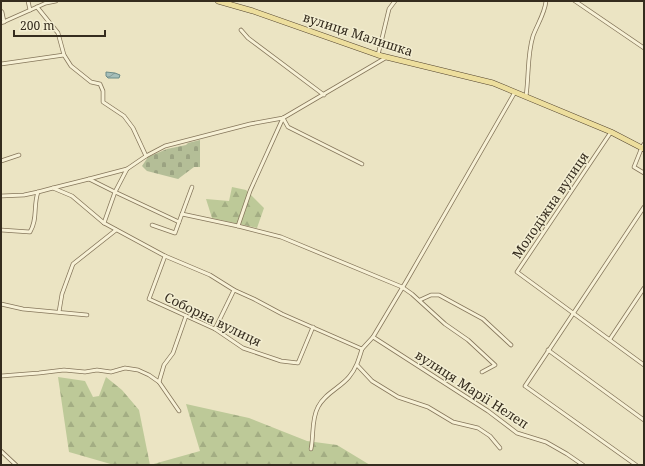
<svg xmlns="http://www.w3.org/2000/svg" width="645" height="466" viewBox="0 0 645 466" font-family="'Noto Serif',serif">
<defs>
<pattern id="forest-firs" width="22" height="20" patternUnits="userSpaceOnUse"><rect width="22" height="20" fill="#bdc998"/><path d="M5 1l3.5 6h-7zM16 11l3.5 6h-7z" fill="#a3ad83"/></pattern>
<pattern id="cemetery-stones" width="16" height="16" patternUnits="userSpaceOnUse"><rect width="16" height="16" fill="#b4be97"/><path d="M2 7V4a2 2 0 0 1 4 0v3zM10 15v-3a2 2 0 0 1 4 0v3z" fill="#9ba382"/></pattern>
<pattern id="water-waves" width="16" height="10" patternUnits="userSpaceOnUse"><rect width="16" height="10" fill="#a5bfba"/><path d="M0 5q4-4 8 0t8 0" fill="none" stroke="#879b97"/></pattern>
</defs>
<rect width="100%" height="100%" fill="#ebe4c3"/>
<!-- forest -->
<g fill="url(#forest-firs)">
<path d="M232 187 246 190 264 208 257 228 212 218 206 199 229 201Z"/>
<path d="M58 377 85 381 93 397 99 396 106 377 122 390 139 410 150 465 200 451 186 404 249 418 307 441 337 445 370 465H114L69 452Z"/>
</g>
<!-- cemetery -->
<path fill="url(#cemetery-stones)" d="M200 140V167H194L178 179 147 171 142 166 148 157 167 149 186 145 188 143Z"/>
<!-- water -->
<path fill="url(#water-waves)" stroke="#6d8c88" d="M106 72 115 73 120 75 119 78H108L106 76Z"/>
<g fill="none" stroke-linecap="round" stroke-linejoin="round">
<defs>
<g id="street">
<path d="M28 1 30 10"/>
<path d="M575 1 644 48"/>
<path d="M37 7 58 33 64 55 71 66 91 82 100 84 103 91V102L124 116 133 128 146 156"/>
<path d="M1 11 2 12 4 22"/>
<path d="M1 23 46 3 56 1"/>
<path d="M241 30 248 38 324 95"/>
<path d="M378 55 389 9 395 1"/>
<path d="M1 64 64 55"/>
<path d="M526 96C529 77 527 55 533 36 537 25 545 13 546 1"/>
<path d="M283 118 250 191 238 226 281 237 402 287 412 294 445 324 468 340 495 365 482 372"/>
<path d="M283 118 288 127 362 164"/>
<path d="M611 132 517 272 644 365"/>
<path d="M644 144 642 147 634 167 644 173"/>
<path d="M1 161 19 155"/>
<path d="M127 169 115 192 179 222 192 187"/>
<path d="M89 179 127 169 146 156 165 146 250 124 283 118 387 57"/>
<path d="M53 188 89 179 115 192 104 223 165 256 210 275 234 290 254 299 282 314 362 349 373 337 407 280 515 92"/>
<path d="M1 196 24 195 38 192"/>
<path d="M182 214 238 226"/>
<path d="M152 225 175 233 179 222"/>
<path d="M1 230 30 232C38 219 33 206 38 192L53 188 72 196 104 223"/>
<path d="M165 256 149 299 215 329 243 348 281 361 298 363 313 327"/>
<path d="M420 300 431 295H439L483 319 511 345"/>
<path d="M1 304 23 309 87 315"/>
<path d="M59 312 62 294 73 264 116 230"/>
<path d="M215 329 234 290"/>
<path d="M373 337 488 411 517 433 546 442 567 454 583 465"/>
<path d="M610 339 644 288"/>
<path d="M548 350 644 420"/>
<path d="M357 365 372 381 398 397 428 407 453 422 478 428 490 436 500 448"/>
<path d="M1 376 39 373 64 370 85 372 97 370 111 372 125 368 138 370 149 375 159 382 179 411"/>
<path d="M159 382 164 365 173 353 186 316"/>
<path d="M311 449C314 435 311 420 318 407 325 393 340 388 349 377 356 369 359 359 362 349"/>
<path d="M1 451 16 465"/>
<path d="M636 465 525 386 644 207"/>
</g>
<path id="primary" d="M218 1 253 11 378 55 493 83 611 132 644 149"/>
</defs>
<!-- street casing -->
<use href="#street" stroke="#85765b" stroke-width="4.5"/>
<!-- primary casing -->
<use href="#primary" stroke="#53442f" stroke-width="6"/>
<!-- street -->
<use href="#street" stroke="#f7f1d6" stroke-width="3"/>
<!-- primary -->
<use href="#primary" stroke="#edde9d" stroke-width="5"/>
</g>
<g text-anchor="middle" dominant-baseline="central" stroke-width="3" stroke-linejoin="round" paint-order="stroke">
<!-- street labels -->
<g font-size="13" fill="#352c1e" stroke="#f3eed2">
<text transform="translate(358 34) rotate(18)">вулиця Малишка</text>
<text transform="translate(550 205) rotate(-56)">Молодіжна вулиця</text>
<text transform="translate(213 319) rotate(26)">Соборна вулиця</text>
<text transform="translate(472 389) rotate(33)">вулиця Марії Нелеп</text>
</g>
</g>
<!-- border -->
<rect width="645" height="466" fill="none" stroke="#352c1e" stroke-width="4"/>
<!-- scale -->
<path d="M14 30v6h91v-6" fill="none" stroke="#352c1e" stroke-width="2"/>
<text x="20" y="30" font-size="12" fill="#352c1e" stroke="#f3eed2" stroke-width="3" paint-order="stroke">200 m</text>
</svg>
